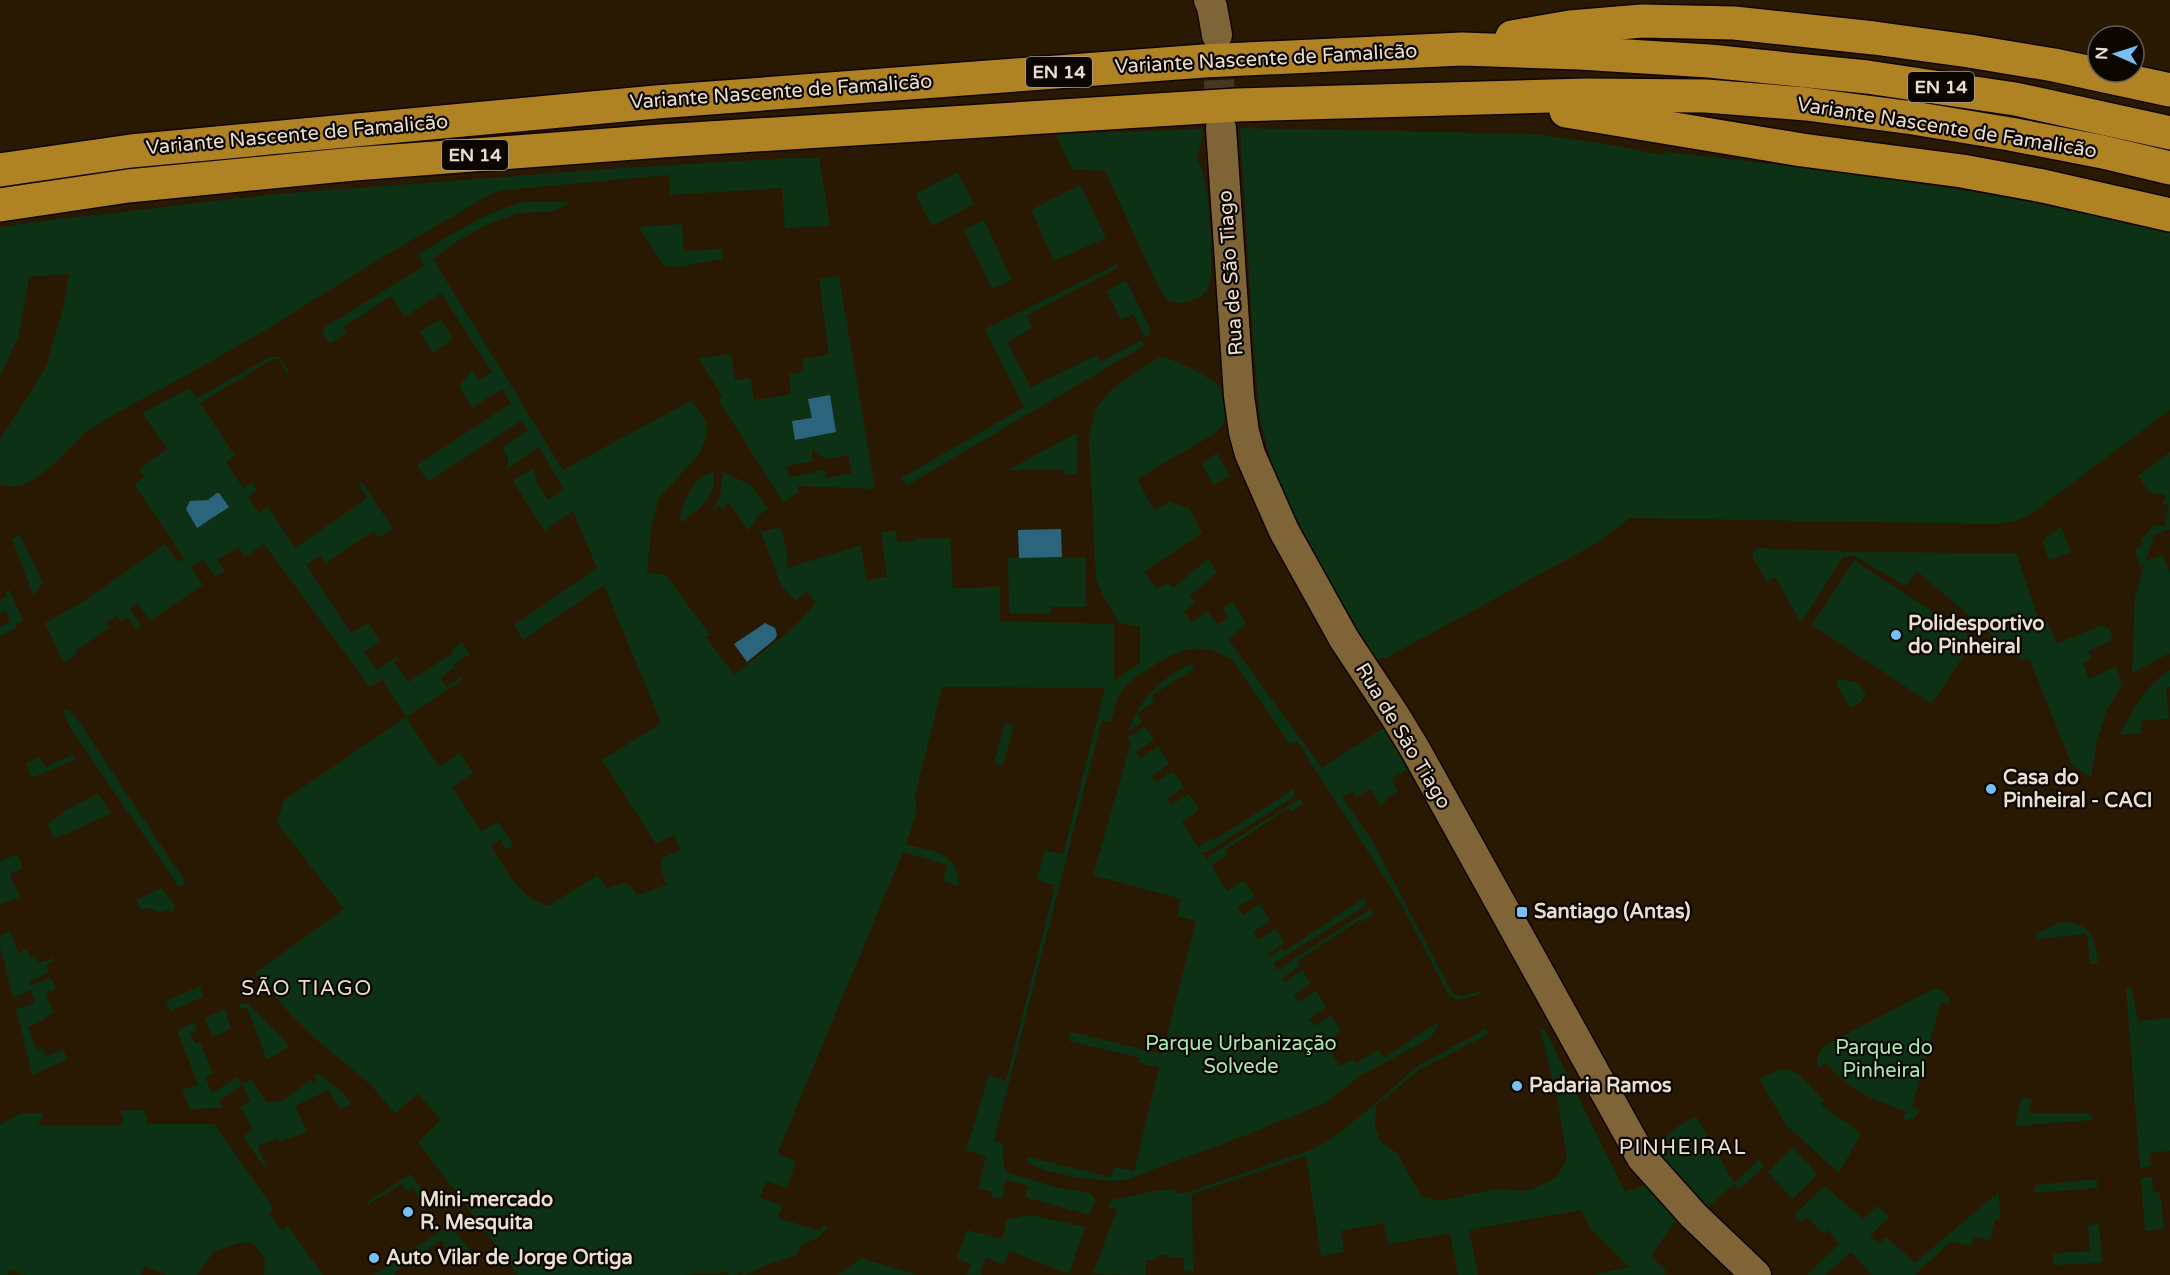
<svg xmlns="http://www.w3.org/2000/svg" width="2170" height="1275" viewBox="0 0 2170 1275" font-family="'Varela Round',sans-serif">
<rect width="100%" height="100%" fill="#291903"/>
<!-- green -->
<g fill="#0d3114" fill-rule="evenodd">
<path d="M1240 128 1535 134 1605 144 1663 155 1664 152C1759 162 1853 173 1948 188 2023 199 2097 211 2170 233V410L2031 514 2019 520 1997 524 1630 518 1597 543 1386 658 1375 659 1295 520 1274 471 1260 420 1253 337Z"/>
<path d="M1204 129 1197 159 1202 170 1207 192 1211 239V276L1207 291 1197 299 1181 303 1169 301 1159 288 1105 171 1072 169 1055 134Z"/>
<path d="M789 158H819L830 226 785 228 782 188 670 195 669 175 506 190 493 193 386 255 264 331 187 375 118 412 85 433 50 468 28 483 11 487 0 484V440L46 367 64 304 69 274 29 277 19 335 0 376V228L27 223 276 194 609 169Z"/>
<path d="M957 172 974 204 932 226 915 194Z"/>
<path d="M1080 185 1106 238 1054 261 1031 210Z"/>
<path d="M524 202H567L568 205 549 212 518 213 491 223 456 242 433 259 563 470 692 400 706 422 707 435 700 453 659 498 651 529 647 572 666 575 710 635 706 637 734 675 795 626 816 603 807 592 795 601 781 585 761 532 780 527 787 550V568L861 545 866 580 887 577 881 532 896 531 897 542 914 541V539L950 538 953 588 1000 587V621L1114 624V681L1140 662V626L1120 624 1102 594 1096 580 1089 438 1096 408 1111 390 1152 361 1162 357C1174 359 1215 379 1222 389 1227 397 1225 415 1224 423L1214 434 1137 479 1154 510 1169 502 1189 508 1202 533 1144 572 1157 589 1168 583 1173 588 1208 559 1217 572 1190 596 1195 602 1184 612 1192 622 1207 611 1218 625 1228 618 1223 608 1233 601 1246 624 1228 639 1322 768 1385 727 1409 769 1392 778 1398 791 1385 799 1386 802 1380 805 1371 789 1356 797 1353 792 1342 797 1373 842 1453 994 1462 996 1480 991 1481 994 1456 1000 1448 994 1400 902 1297 741 1290 745 1233 661C1201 638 1177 650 1147 670 1137 676 1126 684 1119 695 1115 702 1114 714 1111 722L1102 720 994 1141 1003 1144 1004 1165 1007 1172 1059 1188 1086 1192 1093 1195 1096 1203 1092 1206 1089 1215 1025 1197 1028 1186 1006 1180 1003 1189 1005 1190 1002 1199 991 1196 992 1192 978 1188 986 1157 966 1150 989 1075 1006 1081 1055 885 1037 880 1045 850 1063 854 1105 688 942 687 915 795 917 811 906 844C935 853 958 851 959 886L943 881 947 865 903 852 777 1154 796 1161 787 1188 766 1181 760 1198 782 1205 778 1218 820 1231 823 1225 829 1227 816 1239 802 1244 797 1255 770 1264 745 1275 740 1271 735 1275H728L729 1272 683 1275H518L418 1142 441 1120 418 1094 395 1114 371 1085 318 1041 292 1016 255 973 344 909 277 823 284 800 406 717 382 679 370 687 264 544 245 557 238 547 217 560 225 571 215 577 203 560 191 567 203 585 150 621 138 603 130 609 141 627 137 630 128 617 121 622 117 616 106 623 110 628 75 651 77 654 64 663 45 623 84 601 165 544 178 562 184 558 134 484 145 477 139 469 167 449 142 413 190 388 197 398 270 357H278L290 372 287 374 279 360 273 359 200 403 235 456 226 462 243 488 252 482 257 490 248 496 259 513 268 507 295 548 367 498 359 484 362 482 393 529 379 538 374 531 326 563 321 555 306 565 351 633 368 623 380 641 364 652 376 670 398 656 399 658 394 662 408 682 453 653 451 650 462 642 470 654 453 665 455 667 440 678 447 687 461 677 463 680 406 717 439 767 460 753 473 773 452 787 481 831 498 822 514 845 506 850 500 840 491 846C507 871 518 896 548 906L598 875 608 889C623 881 628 879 637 895L667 885 661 870 662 858 680 850 674 835 656 844 602 760 661 723 604 585 523 640 514 625 597 568 573 511 544 531 513 481 532 469 537 478 535 480 548 500 564 489 539 447 506 470 508 458 502 448 528 430 522 420 428 482 417 465 511 403 502 389 472 408 459 386 472 370 479 380 492 372 441 293 405 317 391 296 344 327 347 332 330 344 322 331 326 326 424 266 418 254C452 235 485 211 524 202Z"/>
<path d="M984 220 1012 280 992 289 964 230Z"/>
<path d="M682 224 684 251 722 249 723 259 673 268 672 265 664 267 639 227Z"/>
<path d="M1118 264V268L1027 315 1032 328 1007 342 1031 387 1097 355 1100 362 1141 340 1144 346 906 486 901 478 1024 407 985 329Z"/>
<path d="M839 276 875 489 798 486 799 492 783 502 718 399 722 396 698 358 731 354 735 380 750 378 754 400 791 394 789 374 804 371 802 359 829 354 819 279ZM812 449 825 459 848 455 852 473 827 478 825 470 789 477 787 466 813 461Z"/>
<path d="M1126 280 1150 328V334L1145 337 1133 314 1121 320 1107 291Z"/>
<path d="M441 319 453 339 433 353 420 332Z"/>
<path d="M1077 433V474L1063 475V469L1008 470Z"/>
<path d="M2170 452V529L2154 535 2146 560 2163 555 2170 573V653L2132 673 2135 598 2144 565 2140 566 2135 550 2143 544 2141 540 2154 525 2164 526 2169 506 2163 504 2166 495 2149 492 2138 476Z"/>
<path d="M1217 453 1230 476 1213 486 1202 463Z"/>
<path d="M713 472C716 501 701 505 683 522L679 519C684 500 693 476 713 472Z"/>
<path d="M723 472 751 485 768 508 756 518 749 531 729 503 722 509 719 505 713 509 720 497Z"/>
<path d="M2061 527 2071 552 2049 560 2043 543 2045 538Z"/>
<path d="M20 535 43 583 33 595 12 539Z"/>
<path d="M1757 548 1856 552 2016 553 2040 624 2047 622 2057 644 2099 626 2101 625 2110 629 2112 641 2088 651 2091 659 2083 663 2089 679 2116 666 2122 684 2106 712 2097 741 2091 778 2072 765 2029 658 2022 661 1917 571 1906 586 1854 556 1843 557 1801 623 1775 577 1767 582 1753 558V552Z"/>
<path d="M1086 557V607H1051V613H1009L1008 558Z"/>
<path d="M1854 560 1974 639 1932 704 1812 625Z"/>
<path d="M10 590 23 621 16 624 17 628 0 636V627L10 622 6 611 0 613V600L7 596 6 592Z"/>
<path d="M1191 664 1194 669 1151 696 1154 702 1137 713 1142 722 1129 731C1137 700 1163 677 1191 664Z"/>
<path d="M2170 670V687L2166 688 2169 719 2141 721V733L2120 735C2133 708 2145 687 2170 670Z"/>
<path d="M1840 679 1859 683 1866 695 1861 702 1850 709 1835 682Z"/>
<path d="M63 710 69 711 75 716 186 883 179 887 70 727Z"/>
<path d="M1005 723 1014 725 1003 766 994 763Z"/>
<path d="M1145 726 1154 740 1136 752 1141 758 1158 746 1169 764 1152 776 1156 782 1173 771 1184 787 1167 799 1171 805 1189 794 1199 810 1182 822 1198 847 1212 838 1214 840 1294 789 1295 792 1294 797 1207 852H1202L1207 860 1209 856 1297 800H1301L1303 804 1291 812 1288 808 1225 850 1228 855 1211 866 1227 891 1244 880 1255 897 1238 907 1242 915 1260 904 1270 921 1253 932 1258 940 1276 929 1285 943 1267 954 1269 957 1282 948 1285 951 1364 898 1366 903 1364 907 1274 963 1277 970 1369 910 1372 911 1374 914 1362 922 1360 920 1297 961 1300 966 1282 978 1285 982 1302 970 1311 983 1294 995 1298 1002 1316 991 1326 1007 1309 1019 1314 1026 1331 1015 1341 1031 1325 1043 1340 1066 1353 1059 1356 1063 1379 1049 1384 1058 1438 1022 1436 1030 1430 1038 1360 1076 1326 1103 1244 1136 1125 1180 1110 1181 1078 1178 1045 1170 1032 1165 1026 1160 1027 1157 1111 1177 1114 1167 1134 1171 1159 1068 1140 1063V1058L1069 1041 1071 1032 1162 1054 1195 926 1196 921 1177 916 1181 899 1093 875 1131 743 1127 736 1133 735Z"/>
<path d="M72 755 75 760 31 778 26 763 40 757 46 767Z"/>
<path d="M98 793 111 814 54 839 48 824 65 811Z"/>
<path d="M17 854 23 868 10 874 20 897 0 905V857L1 861Z"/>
<path d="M162 888 175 906 173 914 169 910 159 913 150 908 141 910 136 900Z"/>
<path d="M2069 922C2094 926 2095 942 2098 964H2090L2087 934 2036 939 2035 934 2059 923Z"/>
<path d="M10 931 18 953 27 949 31 958 35 956 38 964 53 958 54 961 46 964 49 972 29 982 31 985 50 978 51 981 53 980 56 989 45 994 54 1013 44 1018 45 1020 28 1027 37 1050 43 1048 46 1056 63 1050 68 1059 32 1075 16 1009 35 1003 31 990 13 998 0 947V935Z"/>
<path d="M200 986 203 997 171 1011 166 1001Z"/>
<path d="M2131 987 2138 1021 2170 1018V1151L2150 1153 2151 1167 2140 1168 2126 988Z"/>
<path d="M1933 989H1941L1949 998V1004L1941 1002 1912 1107 1921 1110 1913 1119 1903 1120 1906 1111C1869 1099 1852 1092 1826 1063L1818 1067C1816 1058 1818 1052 1825 1045Z"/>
<path d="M244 1003 248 1004 290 1046 267 1060 247 1008 240 1009 239 1004Z"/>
<path d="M225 1009 231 1029 212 1037 205 1018Z"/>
<path d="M195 1022 197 1030 190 1033 195 1044 200 1042 213 1073 205 1077 212 1093 238 1077 242 1085 251 1079 267 1103 284 1100 311 1079 314 1084 317 1082 314 1076 318 1073 343 1093 352 1104 339 1109 329 1090 295 1106 307 1132 280 1142 278 1138 258 1146 268 1172 243 1137 253 1129 240 1107 250 1101 242 1085 219 1101 223 1108 190 1109 182 1089 198 1085 177 1030Z"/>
<path d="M1486 1029 1489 1034 1420 1069 1376 1106 1375 1127 1380 1141 1397 1153 1421 1196 1440 1201 1496 1189 1528 1191 1557 1177 1567 1158 1557 1096 1540 1030H1543L1546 1032 1625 1192 1644 1185 1677 1218 1651 1256 1667 1272 1664 1275H1593L1629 1267 1590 1228 1581 1210 1469 1230 1478 1275H1458L1450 1233 1388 1244 1384 1223 1341 1231 1344 1252 1321 1256 1306 1156 1192 1194 1193 1272 1184 1271V1258L1166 1257V1255H1158L1156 1260H1146L1145 1275 1093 1274 1117 1209 1108 1207 1112 1200 1154 1191 1176 1189 1178 1194 1191 1191 1305 1152 1327 1142 1374 1105 1417 1066Z"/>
<path d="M1790 1069 1799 1075 1824 1100 1821 1105 1861 1133 1839 1173 1786 1125 1759 1079 1778 1070Z"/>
<path d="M2022 1097 2032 1100 2029 1113H2084L2090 1114 2093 1120 2015 1126Z"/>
<path d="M144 1110 147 1117V1124H214L274 1209 269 1213 282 1230 288 1226 323 1275H264L265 1258 253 1244 239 1243 214 1251 197 1275H166L145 1266 141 1275H27L10 1270 8 1275H0V1125L21 1113H45L38 1125H121L123 1118 120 1111Z"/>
<path d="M1696 1116 1734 1183 1759 1160 1764 1167 1739 1189 1734 1184 1706 1209 1666 1164C1655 1136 1675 1128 1696 1116Z"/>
<path d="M1792 1147 1818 1174 1792 1199 1768 1172Z"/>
<path d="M410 1174 428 1196 420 1201 413 1187 407 1191 402 1184 367 1205 366 1203Z"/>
<path d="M2152 1177 2153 1192H2160L2164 1229 2145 1231 2141 1178Z"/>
<path d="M2097 1179V1188L2035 1193V1185Z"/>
<path d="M1825 1186 1863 1219 1877 1206 1890 1217 1870 1235 1879 1244 1886 1237 1915 1263 1999 1192 2000 1220H1995L1990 1240 1974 1237 1971 1246 1950 1242 1915 1275H1872L1851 1252 1825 1275H1807L1839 1244 1828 1230 1823 1234 1807 1217 1801 1222 1794 1215Z"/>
<path d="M1023 1216H1036L1085 1227 1069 1274 1009 1251 1004 1265 986 1258 979 1273 983 1275H967L971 1264 957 1258 967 1230 1002 1239 1007 1220Z"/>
<path d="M2099 1224 2102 1263 2053 1265V1253L2090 1251 2088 1225Z"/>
<path d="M450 1225 470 1250 456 1260 441 1240 395 1272 396 1275H374Z"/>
<path d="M861 1258 867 1260 918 1275H838Z"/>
</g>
<!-- water -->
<g fill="#2b657d">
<path d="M830 395 836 432 795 440 792 421 812 418 808 399Z"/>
<path d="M217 493H219L229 507 197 528 186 509 190 501 208 500Z"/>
<path d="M1061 529 1062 557 1019 558 1018 530Z"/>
<path d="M765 623 775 628 777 635 775 639 747 662 734 644Z"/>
</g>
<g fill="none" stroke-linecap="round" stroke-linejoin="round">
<!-- secondary-tunnel -->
<path stroke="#463722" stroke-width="30" stroke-dasharray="30 15" stroke-linecap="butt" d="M1217 35 1221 128"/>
<defs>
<g id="secondary">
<path d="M1209 0 1212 7 1217 35"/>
<path d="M1221 128 1239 396 1244 432 1250 454 1284 531 1344 639 1395 716 1415 749 1642 1158 1694 1216 1756 1275"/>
</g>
<g id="highway">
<path d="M1512 37 1570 27 1642 21 1734 23 1874 38 1969 51 2054 65 2170 90"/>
<path d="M1566 111 1802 150 1962 171 2043 186 2170 215"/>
<path d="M0 170 131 151 656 102 1204 61 1462 49 1579 53 1709 61 1867 77 2015 99 2170 133"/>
<path d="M0 205 128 186 354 164 661 141 1237 105 1586 95 1706 96 1806 104 1913 118 2010 134 2103 152 2170 168"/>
</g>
</defs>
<!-- secondary casing -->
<use href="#secondary" stroke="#110400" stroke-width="33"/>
<!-- highway casing -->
<use href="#highway" stroke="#110400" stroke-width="36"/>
<!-- secondary -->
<use href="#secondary" stroke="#7e6436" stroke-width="30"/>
<!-- highway -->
<use href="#highway" stroke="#af8323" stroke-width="33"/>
</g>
<!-- markers -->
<g fill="#76c0f7" stroke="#0c0601" stroke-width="2">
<circle cx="1896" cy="635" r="6"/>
<circle cx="1991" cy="789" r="6"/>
<rect x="1516" y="906" width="12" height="12" rx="3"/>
<circle cx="1517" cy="1086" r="6"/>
<circle cx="408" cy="1212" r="6"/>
<circle cx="374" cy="1258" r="6"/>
</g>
<g text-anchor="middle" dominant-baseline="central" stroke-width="4.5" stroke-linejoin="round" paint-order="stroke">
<!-- shield labels -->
<g fill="#0c0601" stroke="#a79d92" stroke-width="1.5">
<rect x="1026" y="57" width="66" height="30" rx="4.5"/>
<rect x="1908" y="72" width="66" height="30" rx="4.5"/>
<rect x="442" y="140" width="66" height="30" rx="4.5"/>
</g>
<g font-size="18" font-weight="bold" fill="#e9ded0">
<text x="1059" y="72">EN 14</text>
<text x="1941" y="87">EN 14</text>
<text x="475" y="155">EN 14</text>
</g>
<!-- street labels -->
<g font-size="20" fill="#e9ded0" stroke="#0c0601">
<text transform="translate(1266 59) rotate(-3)">Variante Nascente de Famalicão</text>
<text transform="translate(781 92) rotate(-4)">Variante Nascente de Famalicão</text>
<text transform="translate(1947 128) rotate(9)">Variante Nascente de Famalicão</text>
<text transform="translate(297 135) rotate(-5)">Variante Nascente de Famalicão</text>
<text transform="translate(1231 273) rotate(-94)">Rua de São Tiago</text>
<text transform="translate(1403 736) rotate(59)">Rua de São Tiago</text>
</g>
<!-- poi labels -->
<g font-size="20" font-weight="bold" fill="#e9ded0" stroke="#0c0601" text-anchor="start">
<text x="1908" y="624">Polidesportivo<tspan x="1908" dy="23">do Pinheiral</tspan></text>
<text x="2003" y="778">Casa do<tspan x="2003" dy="23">Pinheiral - CACI</tspan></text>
<text x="1534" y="912">Santiago (Antas)</text>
<text x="1529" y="1086">Padaria Ramos</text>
<text x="420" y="1200">Mini-mercado<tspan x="420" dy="23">R. Mesquita</tspan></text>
<text x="386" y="1258">Auto Vilar de Jorge Ortiga</text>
</g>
<!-- park labels -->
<g font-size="20" fill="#a8e8b0" stroke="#0c0601">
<text x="1241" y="1044">Parque Urbanização<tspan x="1241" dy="23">Solvede</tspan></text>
<text x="1884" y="1048">Parque do<tspan x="1884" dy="23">Pinheiral</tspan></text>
</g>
<!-- neighbourhood labels -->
<g font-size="21" letter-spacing="1.5" fill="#e9ded0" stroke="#0c0601">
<text x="307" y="988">SÃO TIAGO</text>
<text x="1683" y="1147">PINHEIRAL</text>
</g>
</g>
<!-- north arrow -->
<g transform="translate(2116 54) rotate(273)"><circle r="28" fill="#0c0601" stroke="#645c54" stroke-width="1.5"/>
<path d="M0-4.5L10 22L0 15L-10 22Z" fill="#76c0f7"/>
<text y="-9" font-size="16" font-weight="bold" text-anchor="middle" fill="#e9ded0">N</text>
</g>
</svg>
